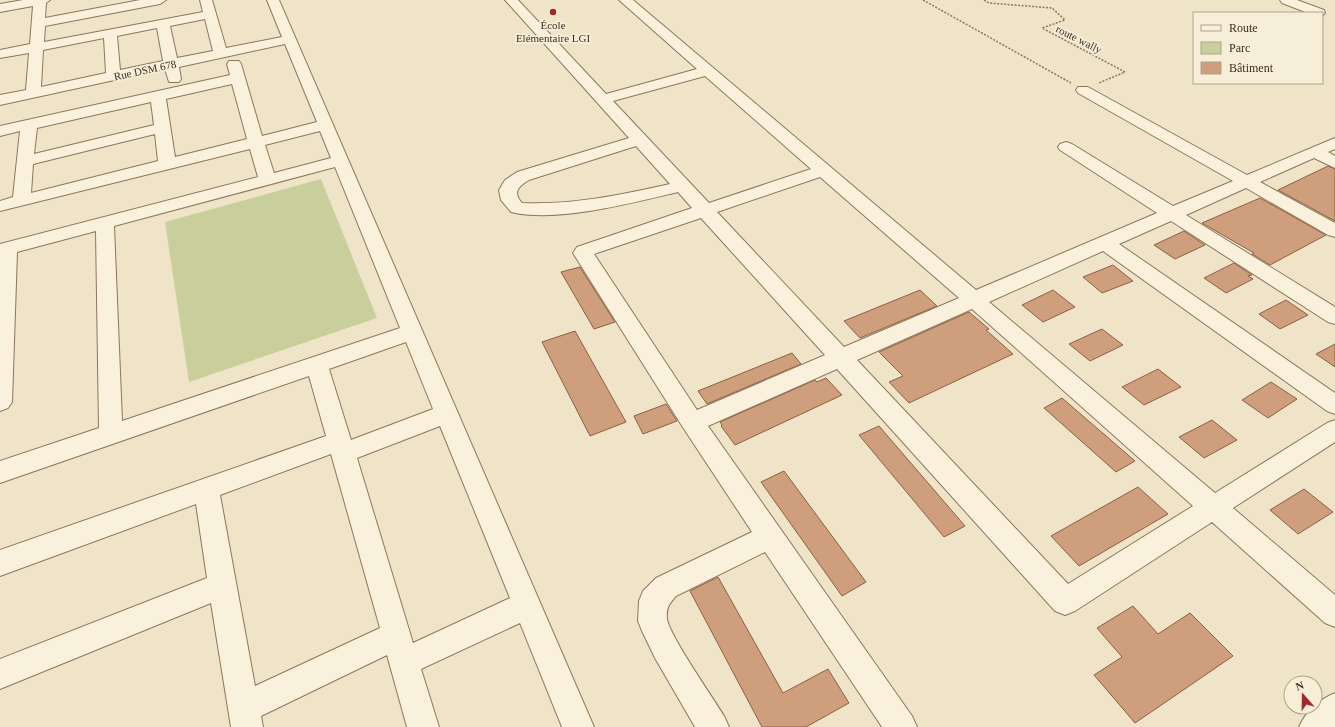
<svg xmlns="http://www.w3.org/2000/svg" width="1335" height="727" viewBox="0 0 1335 727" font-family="Georgia,serif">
<rect width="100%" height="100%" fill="#f0e4c8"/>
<!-- green -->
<path fill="#c9cf9b" d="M321 179 377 318 189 382 165 222Z"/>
<!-- building -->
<g fill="#cf9f7d" stroke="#8d5f41">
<path d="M1328 166 1335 169V221L1278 190Z"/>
<path d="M1260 198 1326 235 1270 265 1252 254 1254 253 1202 223Z"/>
<path d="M1184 231 1205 245 1175 259 1154 245Z"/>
<path d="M1234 263 1252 275 1248 276 1253 279 1226 293 1204 278Z"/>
<path d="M1113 265 1133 281 1102 293 1083 277Z"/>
<path d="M580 267 615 322 594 329 561 272Z"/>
<path d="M920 290 937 306 860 338 844 321Z"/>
<path d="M1053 290 1075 307 1043 322 1022 305Z"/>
<path d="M1286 300 1308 315 1280 329 1259 314Z"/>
<path d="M969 312 989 329 986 330 1013 354 909 403 889 382 903 376 879 352Z"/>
<path d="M1102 329 1123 345 1090 361 1069 344Z"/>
<path d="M575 331 626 422 590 436 542 342Z"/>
<path d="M1335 344V367L1316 354Z"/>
<path d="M792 353 801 364 707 404 698 391Z"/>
<path d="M1158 369 1181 387 1144 405 1122 387Z"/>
<path d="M826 378 842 395 735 445 721 426 722 425 720 422 815 380 817 382Z"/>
<path d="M1271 382 1297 399 1268 418 1242 400Z"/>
<path d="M1062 398 1135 461 1116 472 1044 408Z"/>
<path d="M666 404 677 421 643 434 634 416Z"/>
<path d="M1212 420 1237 440 1204 458 1179 437Z"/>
<path d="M879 426 965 526 944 537 859 435Z"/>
<path d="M784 471 866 582 842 596 761 482Z"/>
<path d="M1138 487 1168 514 1079 566 1051 536Z"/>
<path d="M1304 489 1333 512 1298 534 1270 510Z"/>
<path d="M718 577 783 693 828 669 849 703 806 727H762L690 591Z"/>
<path d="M1133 606 1158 634 1190 613 1233 656 1135 723 1094 675 1122 657 1097 628Z"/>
</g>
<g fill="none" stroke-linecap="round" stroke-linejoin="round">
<defs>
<g id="minor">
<path d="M23 0H50L46 3 45 18 140 0H166L160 4 45 26 44 42 203 12 200 0H212L226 48 282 37 267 0H279L594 727H562L520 623 421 669 439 727H407L387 655 261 716 263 727H231L211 603 0 689V659L207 578 196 504 0 576V550L326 436 309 376 0 483V461L99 428 96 231 17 252 12 402 8 408 0 411V244L258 177 250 149 0 211V201L13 197 20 131 0 136V126L230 75 227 64 229 61H239L241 64 262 136 317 122 285 44 179 67 181 79 179 82H169L165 69 0 105V95L26 90 29 53 0 58V50L30 44 33 6 0 12V4ZM205 19 213 51 177 58 170 26ZM157 28 163 61 120 70 117 36ZM104 38 106 73 41 87 43 50ZM232 84 247 139 175 157 166 99ZM151 102 154 125 34 154 37 128ZM320 131 331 158 274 173 265 145ZM155 134 158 161 31 193 33 164ZM335 167 400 328 122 421 114 226ZM406 342 433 409 351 440 329 369ZM440 426 510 598 413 643 357 458ZM331 454 380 628 255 686 220 495Z"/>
<path d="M505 0H518L606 94 697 69 619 0H633L976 290 1157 213 1060 150 1058 147 1060 144 1066 142 1072 144 1173 206 1233 181 1078 93 1076 90 1078 87H1088L1247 175 1335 138V149L1328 152 1335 156V168L1314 158 1260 182 1335 223V237L1328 235 1246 188 1186 215 1335 307V324L1328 322 1171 221 1119 244 1335 393V414L1327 411 1103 251 989 302 1215 493 1327 423 1335 420V442L1233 508 1335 595V627L1325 623 1212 522 1075 611 1065 615 1055 611 837 369 708 426 912 716 917 727H882L765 552 676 596C669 604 666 608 667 618 667 632 714 699 724 716L729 727H695L655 658 642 631 638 621 639 601 643 591 656 578 752 532 684 429 573 253 577 247 692 208 678 192C632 203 556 223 511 212L501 200 499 190 505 180 517 172 629 138ZM705 76 811 169 709 203 613 101ZM636 146 670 184C621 195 572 205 522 203 512 192 519 186 529 180ZM820 177 959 298 844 347 717 212ZM701 218 825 355 697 410 594 254ZM972 309 1193 506 1068 584 857 360Z"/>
<path d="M1280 0H1297L1324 10 1325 13 1322 16V13H1308L1282 3Z"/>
<path d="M1335 693V727H1299C1306 711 1319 700 1335 693Z"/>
</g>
</defs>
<!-- minor casing -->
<use href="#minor" stroke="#8d765c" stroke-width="2"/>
<!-- path -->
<g stroke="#8d765c" stroke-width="1.5" stroke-dasharray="2 1.5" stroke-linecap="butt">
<path d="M923 0 1071 83"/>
<path d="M984 0 989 3 1052 8 1065 20 1042 28 1125 72 1099 83"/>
</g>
<!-- minor -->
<use href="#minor" fill="#faf1dc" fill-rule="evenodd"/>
</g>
<!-- markers -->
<circle fill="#9e2a2b" stroke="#f7eed8" stroke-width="1.5" cx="553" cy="12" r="4"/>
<g text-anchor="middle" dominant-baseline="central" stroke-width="3.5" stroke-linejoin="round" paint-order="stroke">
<!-- far-poi labels -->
<g font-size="11" fill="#3d2e20" stroke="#f7eed8">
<text x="553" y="25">École<tspan x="553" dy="13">Elémentaire LGI</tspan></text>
</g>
<!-- far-street labels -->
<g font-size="11" fill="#3d2e20" stroke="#f7eed8">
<text transform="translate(1079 39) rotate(27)">route wally</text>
<text transform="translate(145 70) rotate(-12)">Rue DSM 678</text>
</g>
</g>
<!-- legend -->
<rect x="1193" y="12" width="130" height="72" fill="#f7eed8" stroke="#ada18e"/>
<rect x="1201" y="25" width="20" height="6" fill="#faf1dc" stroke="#ada18e"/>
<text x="1229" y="32" font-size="12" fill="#3d2e20">Route</text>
<rect x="1201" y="42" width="20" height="12" fill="#c9cf9b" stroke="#ada18e"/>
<text x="1229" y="52" font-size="12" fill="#3d2e20">Parc</text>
<rect x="1201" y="62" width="20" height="12" fill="#cf9f7d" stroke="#ada18e"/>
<text x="1229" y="72" font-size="12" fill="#3d2e20">Bâtiment</text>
<!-- north arrow -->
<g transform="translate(1303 695) rotate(340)"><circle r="19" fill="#f7eed8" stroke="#ada18e"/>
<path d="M0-3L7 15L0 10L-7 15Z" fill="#9e2a2b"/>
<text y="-6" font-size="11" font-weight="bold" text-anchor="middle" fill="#3d2e20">N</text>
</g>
</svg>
